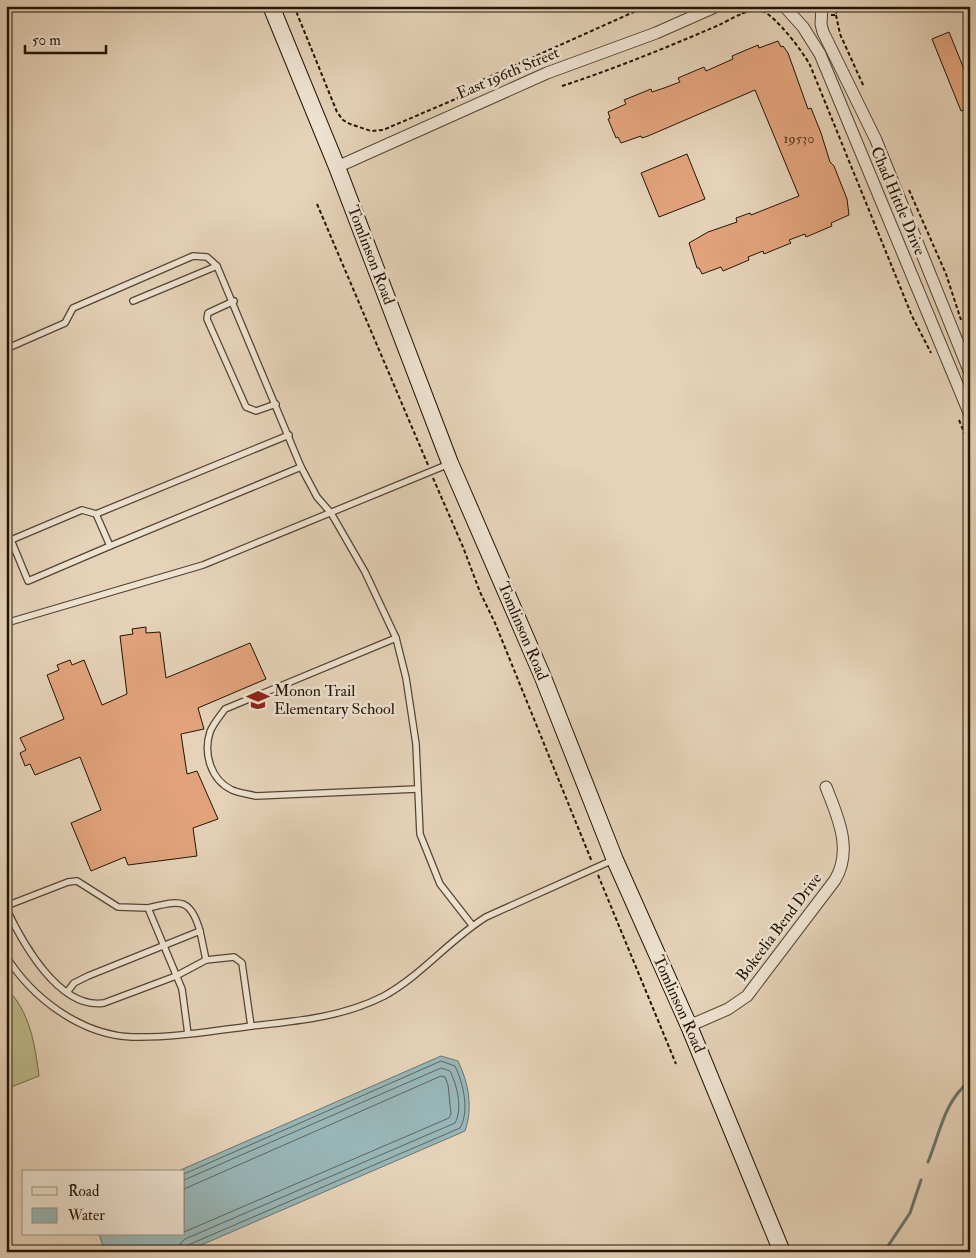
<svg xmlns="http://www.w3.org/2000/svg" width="976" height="1258" viewBox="0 0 976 1258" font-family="'IM FELL Double Pica',serif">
<rect width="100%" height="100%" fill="#e5d2b8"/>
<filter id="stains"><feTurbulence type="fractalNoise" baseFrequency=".004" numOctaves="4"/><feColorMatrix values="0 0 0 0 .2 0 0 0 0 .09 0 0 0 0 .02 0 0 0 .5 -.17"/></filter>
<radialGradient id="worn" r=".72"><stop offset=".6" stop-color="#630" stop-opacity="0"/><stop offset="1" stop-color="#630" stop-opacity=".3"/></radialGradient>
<!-- green -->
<path fill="#bdb989" stroke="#706646" d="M6 988C30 1011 35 1045 39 1076L6 1089Z"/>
<!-- water -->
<path fill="#98b6b7" stroke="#69756f" d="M441 1056 458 1061C469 1084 473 1108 465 1131L185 1252H105L99 1234H184V1172H176Z"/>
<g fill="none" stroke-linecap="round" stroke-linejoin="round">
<!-- shore -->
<g stroke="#5d655e" stroke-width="1">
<path d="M184 1174 441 1061 455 1066C463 1083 470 1110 460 1128L188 1245 185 1252"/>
<path d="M184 1189 441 1076 445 1077 448 1085 451 1114 449 1118 184 1232"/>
<path d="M178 1252 180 1244 185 1239 455 1123C463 1109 457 1085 450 1071L441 1068 184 1180"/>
</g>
<!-- stream -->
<g stroke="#69756f" stroke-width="3">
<path d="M928 1162C940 1133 944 1101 970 1081"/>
<path d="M884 1252 910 1213 921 1180"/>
</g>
</g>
<!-- building -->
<g fill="#e2a37c" stroke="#221404">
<path d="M949 32 970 84V108L961 111 932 39Z"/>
<path d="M778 41 781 47 783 46 788 53 808 109 811 108 821 133 830 162 834 166 847 199 849 215 831 223 832 226 806 237 805 234 789 240 791 243 764 254 763 251 748 257 749 260 723 271 721 267 702 274 699 268H697L689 243 708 232 737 222 736 218 750 213 751 215 799 196 755 90 648 136 642 138 641 136 621 143 618 137 616 138 608 119 610 118 608 112 626 104 624 100 651 89 652 92 664 88 680 82 678 78 704 67 706 71 733 59 732 56 758 45 759 48Z"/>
<path d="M687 154 705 199 659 217 641 173Z"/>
<path d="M146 627V633L160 632 166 678 250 643 266 679 198 708 204 729 181 734 187 774 197 771 218 819 193 828 197 856 128 865 125 857 91 871 71 823 101 810 80 757 35 775 30 764 25 766 20 753 26 750 20 738 64 719 47 675 59 670 57 665 70 660 72 665 84 660 102 705 127 694 120 636 133 634 132 629Z"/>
</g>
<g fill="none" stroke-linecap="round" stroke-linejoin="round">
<defs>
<g id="lane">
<path d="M133 301 217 266"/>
<path d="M234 301 208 313 207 319 246 407 256 411 276 404"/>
<path d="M8 348 65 323 73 308 193 256 207 257 217 266 301 467 317 497 331 513 365 572 396 638 406 678 416 744 420 834 440 884 472 925"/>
<path d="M289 435 96 514 110 546 301 467"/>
<path d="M96 514 82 510 11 540 28 581 110 546"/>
<path d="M6 623 203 565 449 464"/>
<path d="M396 638 225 709C220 716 213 724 210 732 203 754 211 780 232 790 239 793 248 794 256 796L417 789"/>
<path d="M6 906 68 882 77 881 118 907 148 908 182 989 188 1034"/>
<path d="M6 908C22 942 59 1010 104 1003L176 976 206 960 200 931"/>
<path d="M6 956C32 998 81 1035 132 1037 172 1038 213 1031 252 1026 298 1021 343 1017 384 996 422 975 449 940 486 917L613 860"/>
<path d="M206 960 234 957 242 963 251 1026"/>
<path d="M68 991 74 983 88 976 200 931C190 896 179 901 148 908"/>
</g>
<g id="street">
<path d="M784 6 803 27 820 54 970 415"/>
<path d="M822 6 821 24 823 32 876 140 970 373"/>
<path d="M337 167 547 73 656 33 717 6"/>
<path d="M689 1026 728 1009 747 996 835 880C853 850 838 817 826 787"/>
</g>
<path id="secondary" d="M271 6 337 167 450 463 542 675 615 860 689 1026 782 1252"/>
</defs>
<!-- lane casing -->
<use href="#lane" stroke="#534431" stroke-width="8"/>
<!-- street casing -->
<use href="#street" stroke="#534431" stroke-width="13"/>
<!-- secondary casing -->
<use href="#secondary" stroke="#221404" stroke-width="18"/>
<!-- path -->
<g stroke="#221404" stroke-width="2" stroke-dasharray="4 2.5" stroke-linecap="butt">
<path d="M294 6 337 112 343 120 350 124 371 131 383 130 458 98 480 81 647 6"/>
<path d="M741 6 743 14"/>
<path d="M831 15H836L837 6"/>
<path d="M836 15 840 34 864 87"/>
<path d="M562 86C614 69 668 47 719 25 730 20 749 7 762 11 776 16 803 52 810 65L912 316 931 353"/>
<path d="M909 190 946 274 961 320"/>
<path d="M317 204 428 465"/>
<path d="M959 420 970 447"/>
<path d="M433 478 463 547 480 592 495 623 592 862"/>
<path d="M598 875 676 1064"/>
</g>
<!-- lane -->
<use href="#lane" stroke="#eee2d1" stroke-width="5.5"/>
<!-- street -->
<use href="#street" stroke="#eee2d1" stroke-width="11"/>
<!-- secondary -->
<use href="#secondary" stroke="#eee2d1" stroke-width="16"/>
</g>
<!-- icons -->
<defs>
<symbol id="school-bare" viewBox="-9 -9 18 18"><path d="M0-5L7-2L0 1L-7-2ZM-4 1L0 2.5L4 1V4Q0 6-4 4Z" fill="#8f2418" stroke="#eee2d1" stroke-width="2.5" paint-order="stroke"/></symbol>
</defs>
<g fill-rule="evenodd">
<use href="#school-bare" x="242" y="684" width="32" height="32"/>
</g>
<g text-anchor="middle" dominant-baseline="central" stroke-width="5" stroke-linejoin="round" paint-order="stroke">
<!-- number labels -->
<g font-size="14" fill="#523822">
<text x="799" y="138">19530</text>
</g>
<!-- street labels -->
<g font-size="16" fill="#221404" stroke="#eee2d1">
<text transform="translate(508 73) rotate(-23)">East 196th Street</text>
<text transform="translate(898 201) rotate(67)">Chad Hittle Drive</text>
<text transform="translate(371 255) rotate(69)">Tomlinson Road</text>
<text transform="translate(523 631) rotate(67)">Tomlinson Road</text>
<text transform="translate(779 927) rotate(-53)">Bokeelia Bend Drive</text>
<text transform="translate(679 1004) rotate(66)">Tomlinson Road</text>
</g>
<!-- poi labels -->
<g font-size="16" fill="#221404" stroke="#eee2d1" text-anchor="start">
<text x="274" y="691">Monon Trail<tspan x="274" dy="18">Elementary School</tspan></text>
</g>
</g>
<!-- margin -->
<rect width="976" height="1258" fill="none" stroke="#e5d2b8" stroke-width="25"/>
<rect x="8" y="8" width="961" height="1243" fill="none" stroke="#221404" stroke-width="2.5"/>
<rect x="12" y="12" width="951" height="1233" fill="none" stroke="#221404"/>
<!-- legend -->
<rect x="22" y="1170" width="162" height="65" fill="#eee2d1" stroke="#9c907f"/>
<rect x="32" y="1187" width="25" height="8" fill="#eee2d1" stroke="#9c907f"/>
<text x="68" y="1196" font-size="15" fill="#221404">Road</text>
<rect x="32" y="1208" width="25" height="15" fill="#98b6b7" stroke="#9c907f"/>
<text x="68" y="1220" font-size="15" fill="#221404">Water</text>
<!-- scale -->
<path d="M25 45v8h81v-8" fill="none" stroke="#221404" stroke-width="2.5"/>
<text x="32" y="45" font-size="15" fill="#221404" stroke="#eee2d1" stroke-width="4" paint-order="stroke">50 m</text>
<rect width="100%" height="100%" filter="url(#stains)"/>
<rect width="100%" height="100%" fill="url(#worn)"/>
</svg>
